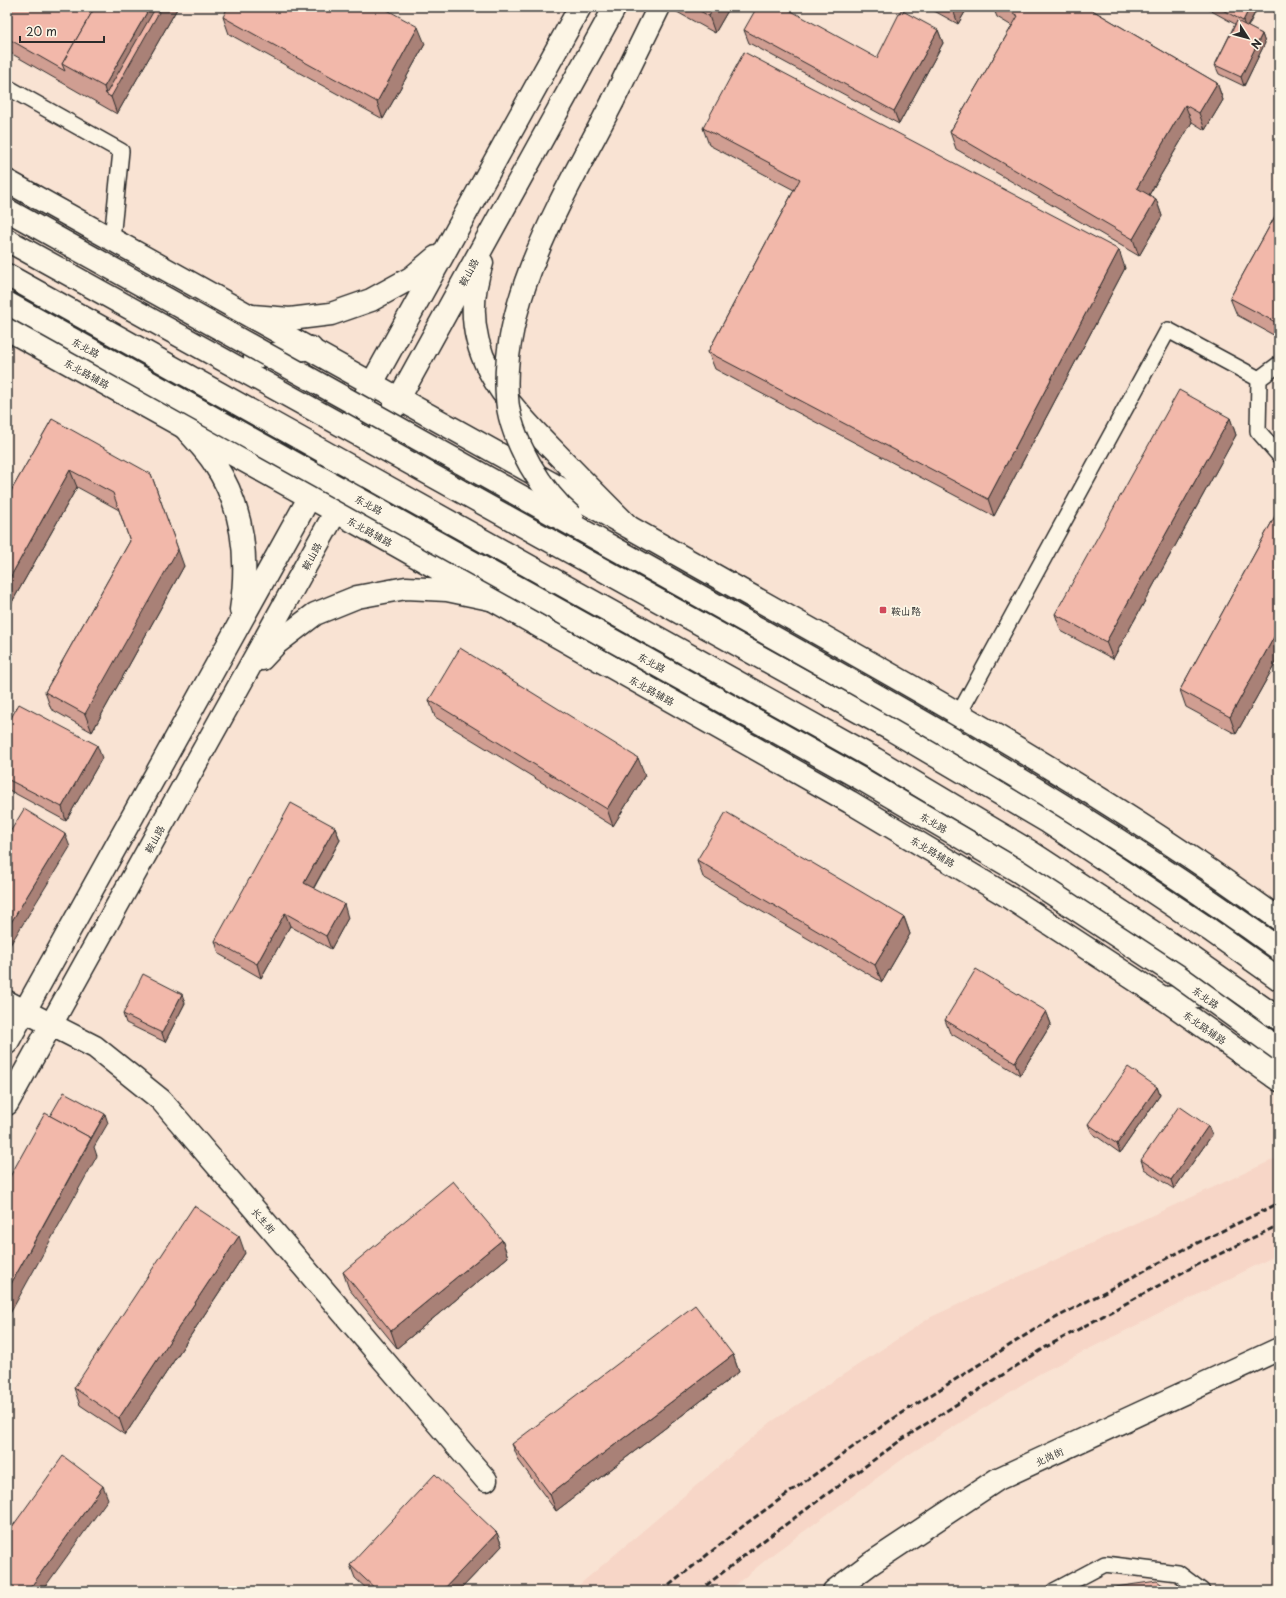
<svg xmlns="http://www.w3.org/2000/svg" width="1286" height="1598" viewBox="0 0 1286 1598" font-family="'Playpen Sans','LXGW WenKai TC',sans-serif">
<rect width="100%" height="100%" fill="#f9e3d3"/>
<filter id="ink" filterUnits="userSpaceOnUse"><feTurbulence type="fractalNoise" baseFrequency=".025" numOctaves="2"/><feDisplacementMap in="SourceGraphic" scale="8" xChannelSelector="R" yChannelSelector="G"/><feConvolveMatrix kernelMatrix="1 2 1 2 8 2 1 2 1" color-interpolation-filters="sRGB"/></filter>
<g filter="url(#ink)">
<!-- built -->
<path fill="#f7d6c7" d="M1279 1157V1254L1039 1374 911 1453 773 1554 728 1591H572L771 1422 931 1317Z"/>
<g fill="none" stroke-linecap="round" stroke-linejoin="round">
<defs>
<g id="lane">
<path d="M7 87 121 151 112 239"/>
<path d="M1279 364 1259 379 1258 431 1279 455"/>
<path d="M942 745 1168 330 1259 379"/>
<path d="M1054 1591 1105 1564 1178 1573 1202 1591"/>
</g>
<g id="street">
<path d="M7 1002 95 1047 161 1100 486 1480"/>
<path d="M834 1591 870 1564 998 1479 1279 1349"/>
</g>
<g id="secondary">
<path d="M7 181C249 314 490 448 730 584 917 689 1106 793 1279 919"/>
<path d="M7 329 396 545 850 802 1004 894 1163 998 1279 1080"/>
</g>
<g id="primary">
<path d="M7 240 892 730 1048 822 1210 930 1279 979"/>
<path d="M482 263C453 347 504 401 559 456 582 480 605 503 628 526"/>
<path d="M7 275 875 759 1029 851 1191 957 1279 1019"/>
<path d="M252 316 290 319 331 314 371 300 411 278 436 257"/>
<path d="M255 357 311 348"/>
<path d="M350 423 580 7"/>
<path d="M185 428C194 439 206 450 214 463 244 508 249 558 241 610"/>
<path d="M377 438 615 7"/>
<path d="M262 659 277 643 315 614 357 597 406 588 447 590 490 599H544"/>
<path d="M1163 998 1217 995"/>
<path d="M1255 1024 1275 1077"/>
<path d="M7 1043 329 462"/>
<path d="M7 1104 356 475"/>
</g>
<path id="highway" d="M613 101 659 7"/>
</defs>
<!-- lane casing -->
<use href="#lane" stroke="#2b2b2b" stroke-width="18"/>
<!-- street casing -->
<use href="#street" stroke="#2b2b2b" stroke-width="25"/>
<!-- secondary casing -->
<use href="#secondary" stroke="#2b2b2b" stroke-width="25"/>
<!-- primary casing -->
<use href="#primary" stroke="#2b2b2b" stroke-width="25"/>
<!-- highway casing -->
<use href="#highway" stroke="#2b2b2b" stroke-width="25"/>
<!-- lane -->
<use href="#lane" stroke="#fcf5e5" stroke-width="15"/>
<!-- street -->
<use href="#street" stroke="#fcf5e5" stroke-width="22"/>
<!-- secondary -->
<use href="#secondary" stroke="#fcf5e5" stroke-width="22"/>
<!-- primary -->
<use href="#primary" stroke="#fcf5e5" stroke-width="22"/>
<!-- highway -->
<use href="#highway" stroke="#fcf5e5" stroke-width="22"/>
<!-- rail -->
<g stroke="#2b2b2b" stroke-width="3" stroke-dasharray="6 3" stroke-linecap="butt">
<path d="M662 1591 747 1523 888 1422 1037 1328 1183 1250 1279 1203"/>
<path d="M699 1591 763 1541 901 1440 1046 1347 1187 1270 1279 1225"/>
</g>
<defs>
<g id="highway-bridge">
<path d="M7 210C229 334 451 457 673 581 879 696 1087 810 1279 949"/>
<path d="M7 303 863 780 1018 871 1178 976 1279 1049"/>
<path d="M572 517C555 503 541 484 530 465 519 445 508 421 507 397 500 296 569 188 613 101"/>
</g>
</defs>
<!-- highway-bridge casing -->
<use href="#highway-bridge" stroke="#2b2b2b" stroke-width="25" stroke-linecap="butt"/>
<!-- highway-bridge -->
<use href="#highway-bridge" stroke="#fcf5e5" stroke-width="22"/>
</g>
<!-- wall -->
<g fill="#d09e92" stroke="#2b2b2b">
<path d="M7 7H178L117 114 7 51Z"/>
<path d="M668 7H730L715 33Z"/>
<path d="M927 7H968L958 24Z"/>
<path d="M993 7H1087L1217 83 1223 100 1205 130 1192 122 1149 195 1156 199 1162 216 1139 256 956 149 950 132 1012 26 997 17Z"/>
<path d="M1205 7H1258L1248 27 1262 34 1265 43 1244 86 1219 74 1215 65 1235 24 1206 8Z"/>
<path d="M223 17 425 44 383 119 229 34Z"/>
<path d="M744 30 877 58 938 30 943 43 899 124 749 43Z"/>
<path d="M703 128 1125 268 994 516 715 369 708 352 794 190 709 145Z"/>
<path d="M1279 209V338L1237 315 1230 298Z"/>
<path d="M1230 418 1236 435 1113 659 1061 631 1055 614Z"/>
<path d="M52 419 184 566 92 732 51 709 45 692 130 541 119 510 77 487 7 611V498Z"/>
<path d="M1279 509V657L1236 734 1186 707 1180 690Z"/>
<path d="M429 700 645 775 613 826 435 717Z"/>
<path d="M7 725 102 758 66 821 7 789Z"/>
<path d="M335 827 340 840 314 888 348 918 331 949 290 926 261 978 219 954 215 941Z"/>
<path d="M697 860 904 917 910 934 882 982 703 877Z"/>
<path d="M185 1003 165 1042 126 1023 123 1014Z"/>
<path d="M1046 1011 1051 1024 1020 1075 950 1033 945 1020Z"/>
<path d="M1157 1087 1160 1095 1120 1153 1092 1133 1088 1124Z"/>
<path d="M1208 1126 1212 1135 1174 1189 1144 1169 1141 1160Z"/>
<path d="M502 1240 508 1257 397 1348 349 1289 343 1272Z"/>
<path d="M245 1253 125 1435 80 1405 74 1388Z"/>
<path d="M733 1355 739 1372 556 1511 519 1461 512 1444Z"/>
<path d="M497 1533 502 1546 459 1591H369L355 1578 350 1565Z"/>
</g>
<!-- shaded-wall -->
<g fill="#a98177" stroke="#2b2b2b">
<path d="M150 7H178L117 114 111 97 106 94 104 87Z"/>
<path d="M714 7H730L715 33 709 16Z"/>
<path d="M952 7H968L958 24Z"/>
<path d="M1250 7H1258L1246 29 1243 21Z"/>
<path d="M418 27 425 44 383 119 377 102Z"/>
<path d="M938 30 943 43 899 124 894 111Z"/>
<path d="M1262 34 1265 43 1244 86 1241 77Z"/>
<path d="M1217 83 1223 100 1205 130 1199 113Z"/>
<path d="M1185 105 1192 122 1143 205 1137 188Z"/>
<path d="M1156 199 1162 216 1139 256 1133 239Z"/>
<path d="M1119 250 1125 268 994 516 988 499Z"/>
<path d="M1230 418 1236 435 1113 659 1106 642Z"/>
<path d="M70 470 77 487 7 611V583Z"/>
<path d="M151 474 184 566 92 732 85 714Z"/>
<path d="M1279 628V657L1236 734 1230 717Z"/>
<path d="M97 745 102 758 66 821 62 807Z"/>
<path d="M638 758 645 775 613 826 607 809Z"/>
<path d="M7 803 11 813 7 821Z"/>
<path d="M335 827 340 840 309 896 304 883Z"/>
<path d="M65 834 70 847 7 950V929Z"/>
<path d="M344 904 348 918 331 949 326 936Z"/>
<path d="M285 913 290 926 261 978 257 964Z"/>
<path d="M904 917 910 934 882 982 875 965Z"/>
<path d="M182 994 185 1003 165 1042 162 1033Z"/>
<path d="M1046 1011 1051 1024 1020 1075 1015 1062Z"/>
<path d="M1157 1087 1160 1095 1120 1153 1117 1144Z"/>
<path d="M105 1114 108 1123 94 1147 97 1156 7 1319V1291Z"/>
<path d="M1208 1126 1212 1135 1174 1189 1171 1180Z"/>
<path d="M239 1236 245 1253 125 1435 119 1418Z"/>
<path d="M502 1240 508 1257 397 1348 391 1331Z"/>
<path d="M733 1355 739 1372 556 1511 550 1494Z"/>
<path d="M103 1486 108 1499 42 1591H28Z"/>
<path d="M497 1533 502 1546 459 1591H442Z"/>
</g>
<!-- building -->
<g fill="#f2b8aa" stroke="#2b2b2b">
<path d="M7 7H95L62 64 65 71 7 38Z"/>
<path d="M95 7H150L104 87 62 64Z"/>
<path d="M156 7H162L111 97 106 94Z"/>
<path d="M228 7H382L418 27 377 102 223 17Z"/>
<path d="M693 7H714L709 16Z"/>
<path d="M757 7H784L877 58 901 10 938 30 894 111 744 30Z"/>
<path d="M1003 7H1087L1217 83 1199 113 1185 105 1137 188 1156 199 1133 239 950 132 1018 16Z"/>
<path d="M1217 7H1250L1243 21Z"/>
<path d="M1237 21 1262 34 1241 77 1215 65Z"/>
<path d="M744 52 1119 250 988 499 708 352 800 179 703 128Z"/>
<path d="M1279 209V324L1230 298Z"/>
<path d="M1179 390 1230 418 1106 642 1055 614Z"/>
<path d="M52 419 151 474 178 549 85 714 45 692 130 541 113 493 70 470 7 583V498Z"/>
<path d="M1279 509V628L1230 717 1180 690Z"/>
<path d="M460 648 638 758 607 809 429 700Z"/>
<path d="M19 704 97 745 62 807 7 779V725Z"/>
<path d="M291 803 335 827 304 883 344 904 326 936 285 913 257 964 215 941Z"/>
<path d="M24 809 65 834 7 929V837Z"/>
<path d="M726 812 904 917 875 965 697 860Z"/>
<path d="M976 969 1046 1011 1015 1062 945 1020Z"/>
<path d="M143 974 182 994 162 1033 123 1014Z"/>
<path d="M1128 1067 1157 1087 1117 1144 1088 1124Z"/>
<path d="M64 1092 105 1114 91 1138 50 1116Z"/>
<path d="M1179 1106 1208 1126 1171 1180 1141 1160Z"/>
<path d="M45 1113 91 1138 7 1291V1182Z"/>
<path d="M453 1181 502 1240 391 1331 343 1272Z"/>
<path d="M194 1206 239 1236 119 1418 74 1388Z"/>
<path d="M695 1305 733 1355 550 1494 512 1444Z"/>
<path d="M63 1456 103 1486 28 1591H7V1534Z"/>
<path d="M435 1474 497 1533 442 1591H378L350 1565Z"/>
<path d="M1157 1581 1171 1591H1088Z"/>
</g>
</g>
<!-- markers -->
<rect fill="#d1495b" stroke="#fcf5e5" stroke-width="1.5" x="879" y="606" width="8" height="8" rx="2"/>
<g text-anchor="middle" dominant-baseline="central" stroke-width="3.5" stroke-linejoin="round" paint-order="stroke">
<!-- street labels -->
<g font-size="10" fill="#2b2b2b" stroke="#fcf5e5">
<text transform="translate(468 272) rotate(-61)">鞍山路</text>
<text transform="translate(86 347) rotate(29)">东北路</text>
<text transform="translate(87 373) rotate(29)">东北路辅路</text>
<text transform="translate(369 504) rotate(29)">东北路</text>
<text transform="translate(370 531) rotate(29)">东北路辅路</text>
<text transform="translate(311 556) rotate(-61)">鞍山路</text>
<text transform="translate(652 662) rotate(29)">东北路</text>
<text transform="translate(652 690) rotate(29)">东北路辅路</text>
<text transform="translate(934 822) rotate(31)">东北路</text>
<text transform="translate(154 839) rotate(-61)">鞍山路</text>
<text transform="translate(933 851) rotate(31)">东北路辅路</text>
<text transform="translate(1206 997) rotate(36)">东北路</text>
<text transform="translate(1205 1027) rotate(35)">东北路辅路</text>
<text transform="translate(264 1220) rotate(49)">长生街</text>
<text transform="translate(1049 1456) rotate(-25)">北岗街</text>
</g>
<!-- poi labels -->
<g font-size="10" fill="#2b2b2b" stroke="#fcf5e5" text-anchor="start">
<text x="891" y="610">鞍山路</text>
</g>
</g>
<!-- margin -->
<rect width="1286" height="1598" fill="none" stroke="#fcf5e5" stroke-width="24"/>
<rect x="12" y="12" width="1262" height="1574" fill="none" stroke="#2b2b2b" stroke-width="1.5" filter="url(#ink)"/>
<!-- north arrow -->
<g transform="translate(1248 38) rotate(126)" stroke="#fcf5e5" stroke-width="3" paint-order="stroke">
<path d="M0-3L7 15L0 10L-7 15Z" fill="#2b2b2b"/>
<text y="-6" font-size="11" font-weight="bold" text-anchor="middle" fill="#2b2b2b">N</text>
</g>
<!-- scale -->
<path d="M20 36v6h84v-6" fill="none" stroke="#2b2b2b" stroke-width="2"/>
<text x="26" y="36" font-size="12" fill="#2b2b2b" stroke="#fcf5e5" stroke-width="3" paint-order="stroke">20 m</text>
</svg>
